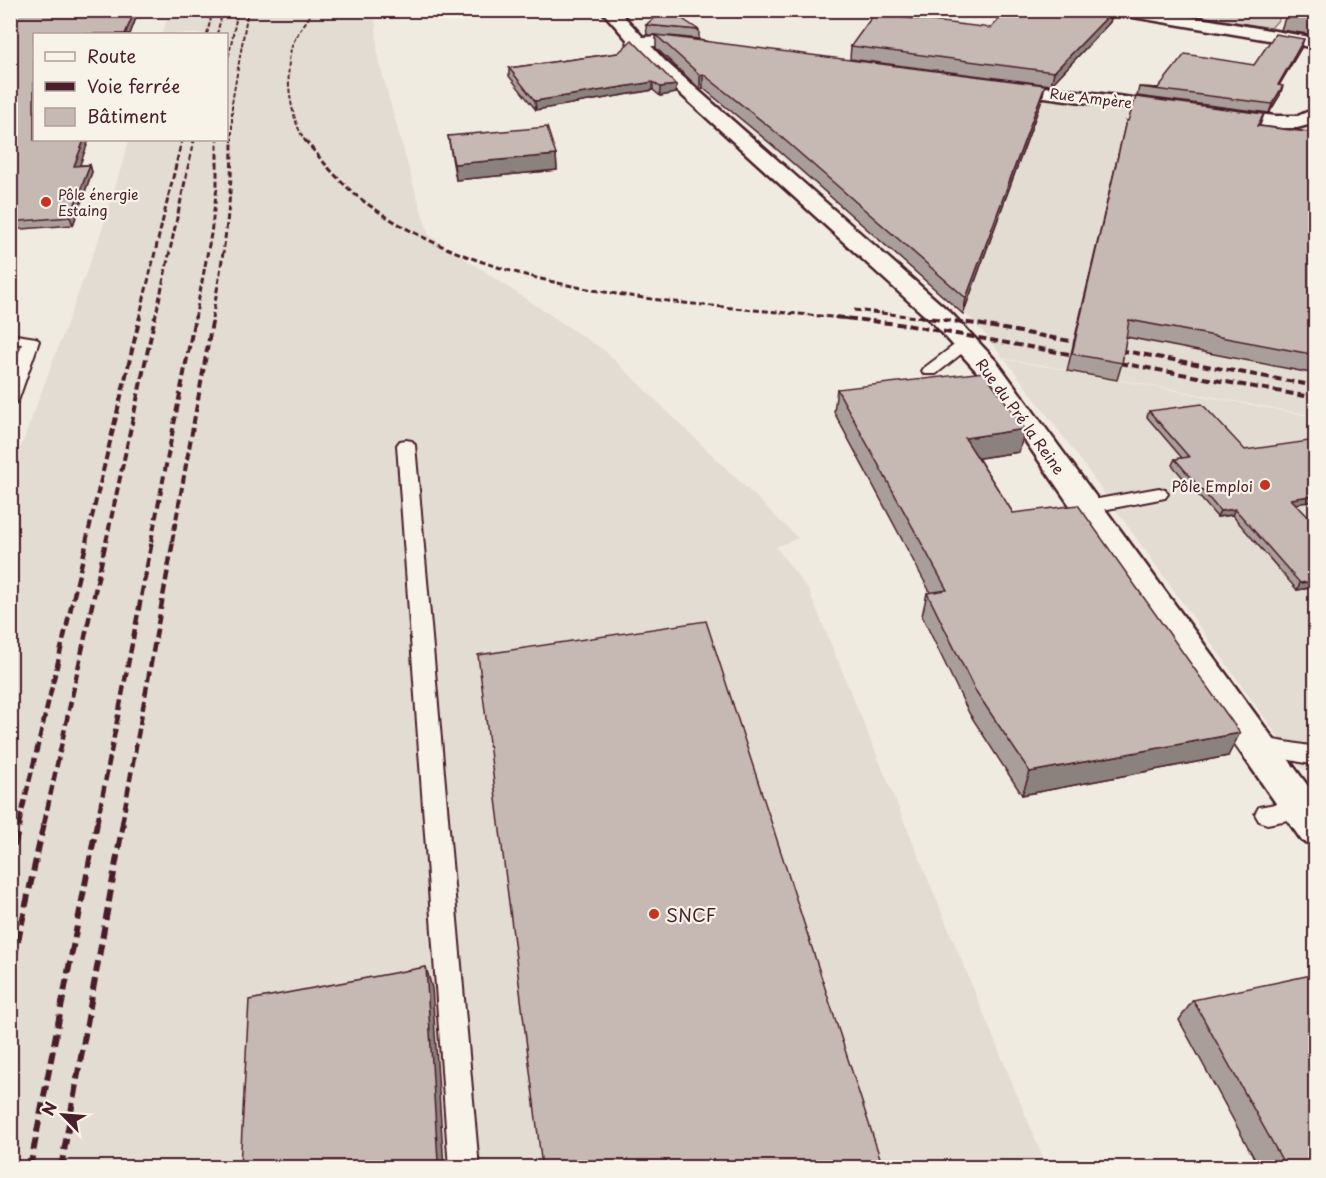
<svg xmlns="http://www.w3.org/2000/svg" width="1326" height="1178" viewBox="0 0 1326 1178" font-family="'Playpen Sans',sans-serif">
<rect width="100%" height="100%" fill="#f0ebe0"/>
<filter id="ink" filterUnits="userSpaceOnUse"><feTurbulence type="fractalNoise" baseFrequency=".0167" numOctaves="2"/><feDisplacementMap in="SourceGraphic" scale="12" xChannelSelector="R" yChannelSelector="G"/><feConvolveMatrix kernelMatrix="1 2 1 2 8 2 1 2 1" color-interpolation-filters="sRGB"/></filter>
<g filter="url(#ink)">
<!-- built -->
<g fill="#e3dcd2">
<path d="M170 11H375L378 59 413 184 429 235 605 351 798 538 776 547 809 591 1047 1167H11L10 476 103 227 129 140H226V34H162Z"/>
<path d="M679 49 1313 135 1315 132V416L1003 358 977 324 671 61Z"/>
<path d="M1005 359 1315 417V773L1300 767 1071 447Z"/>
</g>
<!-- green -->
<path fill="#d8cdc6" stroke="#917678" stroke-width="1.5" d="M1164 11 1286 10V11L1271 28Z"/>
<g fill="none" stroke-linecap="round" stroke-linejoin="round">
<defs>
<g id="lane">
<path d="M10 334 36 338 39 341 18 401 10 406V377L22 344 10 343Z"/>
<path d="M966 338 971 340 974 343 971 346 936 374H924L922 371 924 368 961 340Z"/>
<path d="M406 440 412 441 415 445 479 1168H449L397 445 400 441Z"/>
<path d="M1159 488 1165 490 1168 494 1165 498 1087 513 1081 511 1078 507 1081 503 1087 501Z"/>
<path d="M1256 737 1316 747V765L1248 752 1245 746 1248 740Z"/>
<path d="M1301 799 1309 802 1313 809 1309 816 1267 824 1259 821 1255 814 1259 807Z"/>
</g>
<g id="street">
<path d="M1113 10H1153L1316 38V48L1121 15Z"/>
<path d="M658 36 700 42 706 43 709 47 706 51 700 52 658 46H630L627 42 630 38Z"/>
<path d="M998 81 1275 116H1298L1316 108V123L1297 128H1275L992 90 989 86 992 82Z"/>
</g>
<path id="secondary" d="M601 10H618L665 61 952 314 997 362 1316 797V846L1302 841 979 374 934 324 653 69Z"/>
</defs>
<!-- lane casing -->
<use href="#lane" stroke="#4a1f2b" stroke-width="4"/>
<!-- street casing -->
<use href="#street" stroke="#4a1f2b" stroke-width="5"/>
<!-- secondary casing -->
<use href="#secondary" stroke="#4a1f2b" stroke-width="5"/>
<!-- lane -->
<use href="#lane" fill="#f7f3e8" fill-rule="evenodd"/>
<!-- street -->
<use href="#street" fill="#f7f3e8" fill-rule="evenodd"/>
<!-- secondary -->
<use href="#secondary" fill="#f7f3e8" fill-rule="evenodd"/>
<!-- rail-far4 -->
<g stroke="#4a1f2b" stroke-width="2" stroke-dasharray="4.5 2" stroke-linecap="butt">
<path d="M207 34 213 10"/>
<path d="M217 34 223 10"/>
<path d="M226 69 238 10"/>
<path d="M232 142V103L248 10"/>
<path d="M306 142C290 121 284 70 292 46 296 34 307 21 314 10"/>
</g>
<!-- rail-far3 -->
<g stroke="#4a1f2b" stroke-width="3" stroke-dasharray="6 3" stroke-linecap="butt">
<path d="M305 140C324 163 344 188 369 205 503 300 691 302 850 319"/>
<path d="M854 310 933 319"/>
<path d="M139 319 182 140"/>
<path d="M155 319 194 140"/>
<path d="M195 319 211 234 217 187V140"/>
<path d="M212 319C223 257 232 203 232 140"/>
</g>
<!-- rail-far2 -->
<g stroke="#4a1f2b" stroke-width="4" stroke-dasharray="8 4" stroke-linecap="butt">
<path d="M836 317 906 325 1316 398"/>
<path d="M919 317 977 324 1316 386"/>
<path d="M86 542 140 317"/>
<path d="M106 542 155 317"/>
<path d="M151 542 195 317"/>
<path d="M172 542 213 317"/>
</g>
<!-- rail-far1 -->
<g stroke="#4a1f2b" stroke-width="4.5" stroke-dasharray="10 4.5" stroke-linecap="butt">
<path d="M19 824 87 541"/>
<path d="M44 824 106 541"/>
<path d="M97 824 152 541"/>
<path d="M122 824 173 541"/>
</g>
<!-- rail -->
<g stroke="#4a1f2b" stroke-width="6" stroke-dasharray="12 6" stroke-linecap="butt">
<path d="M10 863 20 823"/>
<path d="M10 977 44 823"/>
<path d="M30 1168 97 823"/>
<path d="M61 1168 123 823"/>
</g>
</g>
<!-- wall -->
<g fill="#aa9e9a" stroke="#4a1f2b" stroke-width="1.5">
<path d="M10 10H139L130 34H34L80 165H90L92 172 73 225 10 230Z"/>
<path d="M871 10H912L904 16Z"/>
<path d="M1316 10V33L1310 32 1308 34 1281 30 1286 15Z"/>
<path d="M1113 11 1110 22 1051 85 850 59 851 46 991 28Z"/>
<path d="M646 25 699 30V39L669 36 1042 99 963 314 771 144 703 88 700 89 656 48V35H647Z"/>
<path d="M1301 48 1279 85 1280 95 1269 113 1137 96 1139 87 1158 88 1254 65Z"/>
<path d="M618 53 676 93 660 96 653 90 536 110 509 76V68Z"/>
<path d="M1126 121 1260 126 1316 133V374L1126 337 1122 363 1117 380 1067 371Z"/>
<path d="M448 136 556 155 557 170 456 180Z"/>
<path d="M837 389 1019 452 978 458 1013 513 1228 756 1022 795 969 713 922 616 927 593 930 592 834 412Z"/>
<path d="M1149 411 1295 504 1316 525V587L1297 590 1232 515 1217 517 1172 465 1175 459 1182 458 1147 417Z"/>
<path d="M1193 1000 1316 1167H1259L1179 1020Z"/>
</g>
<!-- shaded-wall -->
<g fill="#8b817d" stroke="#4a1f2b" stroke-width="1.5">
<path d="M135 10H139L130 34H125Z"/>
<path d="M905 10H912L904 16Z"/>
<path d="M1113 11 1110 22 1051 85 1054 72Z"/>
<path d="M1304 39 1301 48 1274 94 1278 85Z"/>
<path d="M703 74V88L700 89V75Z"/>
<path d="M653 82V90L536 110 535 101Z"/>
<path d="M676 85V93L660 96V87Z"/>
<path d="M1045 85 1042 99 963 314 966 298Z"/>
<path d="M1283 86 1280 95 1269 113 1272 104Z"/>
<path d="M1264 114 1259 128 1257 126Z"/>
<path d="M84 140H89L77 173 74 166Z"/>
<path d="M556 155 557 170 456 180 454 164Z"/>
<path d="M90 165 92 172 73 225 70 217Z"/>
<path d="M1025 429 1019 452 960 461 965 438Z"/>
<path d="M1316 495V501L1288 505 1291 499Z"/>
<path d="M1235 509 1232 515 1217 517 1220 511Z"/>
<path d="M1316 581V587L1297 590 1300 583Z"/>
<path d="M1240 733 1228 756 1022 795 1030 772Z"/>
<path d="M426 967 432 988 444 1167H407Z"/>
</g>
<!-- building -->
<g fill="#c6b8b3" stroke="#4a1f2b" stroke-width="1.5">
<path d="M10 10H135L125 34H34V140H84L74 166 90 165 70 217 10 222Z"/>
<path d="M663 10H669L699 30 646 25Z"/>
<path d="M1008 10 1113 11 1054 72 851 46 874 14 991 28Z"/>
<path d="M1289 10H1316V17L1314 19 1286 15Z"/>
<path d="M1275 34 1304 39 1278 85 1283 86 1272 104 1139 87 1158 88 1185 54 1254 65Z"/>
<path d="M656 35 1045 85 966 298 772 129 703 74 700 75Z"/>
<path d="M632 40 676 85 660 87 653 82 535 101 509 68 618 53Z"/>
<path d="M1136 97 1264 114 1257 126 1316 133V355L1129 320 1122 363 1072 354 1126 121H1128Z"/>
<path d="M547 127 556 155 454 164 448 136Z"/>
<path d="M984 372 1025 429 965 438 1013 513 1078 505 1240 733 1030 772 975 690 927 593 947 590 837 389Z"/>
<path d="M1202 404 1245 450 1316 440V495L1291 499 1316 525V581L1300 583 1235 509 1220 511 1175 459 1189 457 1149 411Z"/>
<path d="M706 621 883 1167H542L478 655Z"/>
<path d="M426 967 438 1161 407 1167H240L249 1000Z"/>
<path d="M1316 974V1167H1286L1193 1000Z"/>
</g>
</g>
<!-- markers -->
<g fill="#c8321e" stroke="#f7f3e8" stroke-width="2">
<circle cx="46" cy="202" r="6"/>
<circle cx="1265" cy="485" r="6"/>
<circle cx="654" cy="914" r="6"/>
</g>
<g text-anchor="middle" dominant-baseline="central" stroke-width="4.5" stroke-linejoin="round" paint-order="stroke">
<!-- far-street labels -->
<g font-size="14" fill="#4a1f2b" stroke="#f7f3e8">
<text transform="translate(1091 98) rotate(7)">Rue Ampère</text>
</g>
<!-- far-poi labels -->
<g font-size="14" fill="#4a1f2b" stroke="#f7f3e8" text-anchor="start">
<text x="58" y="194">Pôle énergie<tspan x="58" dy="16">Estaing</tspan></text>
</g>
<!-- street labels -->
<g font-size="15" fill="#4a1f2b" stroke="#f7f3e8">
<text transform="translate(1021 416) rotate(54)">Rue du Pré la Reine</text>
</g>
<!-- poi labels -->
<g font-size="15" fill="#4a1f2b" stroke="#f7f3e8" text-anchor="end">
<text x="1253" y="485">Pôle Emploi</text>
</g>
<!-- near-poi labels -->
<g font-size="18" fill="#4a1f2b" stroke="#f7f3e8" text-anchor="start">
<text x="666" y="914">SNCF</text>
</g>
</g>
<!-- margin -->
<rect width="1326" height="1178" fill="none" stroke="#f7f3e8" stroke-width="36"/>
<rect x="18" y="18" width="1290" height="1142" fill="none" stroke="#4a1f2b" stroke-width="2" filter="url(#ink)"/>
<!-- legend -->
<rect x="33" y="33" width="195" height="108" fill="#f7f3e8" stroke="#b29e9c" stroke-width="1.5"/>
<rect x="45" y="52" width="30" height="9" fill="#f7f3e8" stroke="#b29e9c" stroke-width="1.5"/>
<text x="87" y="63" font-size="18" fill="#4a1f2b">Route</text>
<rect x="45" y="82" width="30" height="9" fill="#4a1f2b" stroke="#b29e9c" stroke-width="1.5"/>
<text x="87" y="93" font-size="18" fill="#4a1f2b">Voie ferrée</text>
<rect x="45" y="108" width="30" height="18" fill="#c6b8b3" stroke="#b29e9c" stroke-width="1.5"/>
<text x="87" y="123" font-size="18" fill="#4a1f2b">Bâtiment</text>
<!-- north arrow -->
<g transform="translate(63 1115) rotate(295)" stroke="#f7f3e8" stroke-width="4.5" paint-order="stroke">
<path d="M0-4.5L10 22L0 15L-10 22Z" fill="#4a1f2b"/>
<text y="-9" font-size="16" font-weight="bold" text-anchor="middle" fill="#4a1f2b">N</text>
</g>
</svg>
